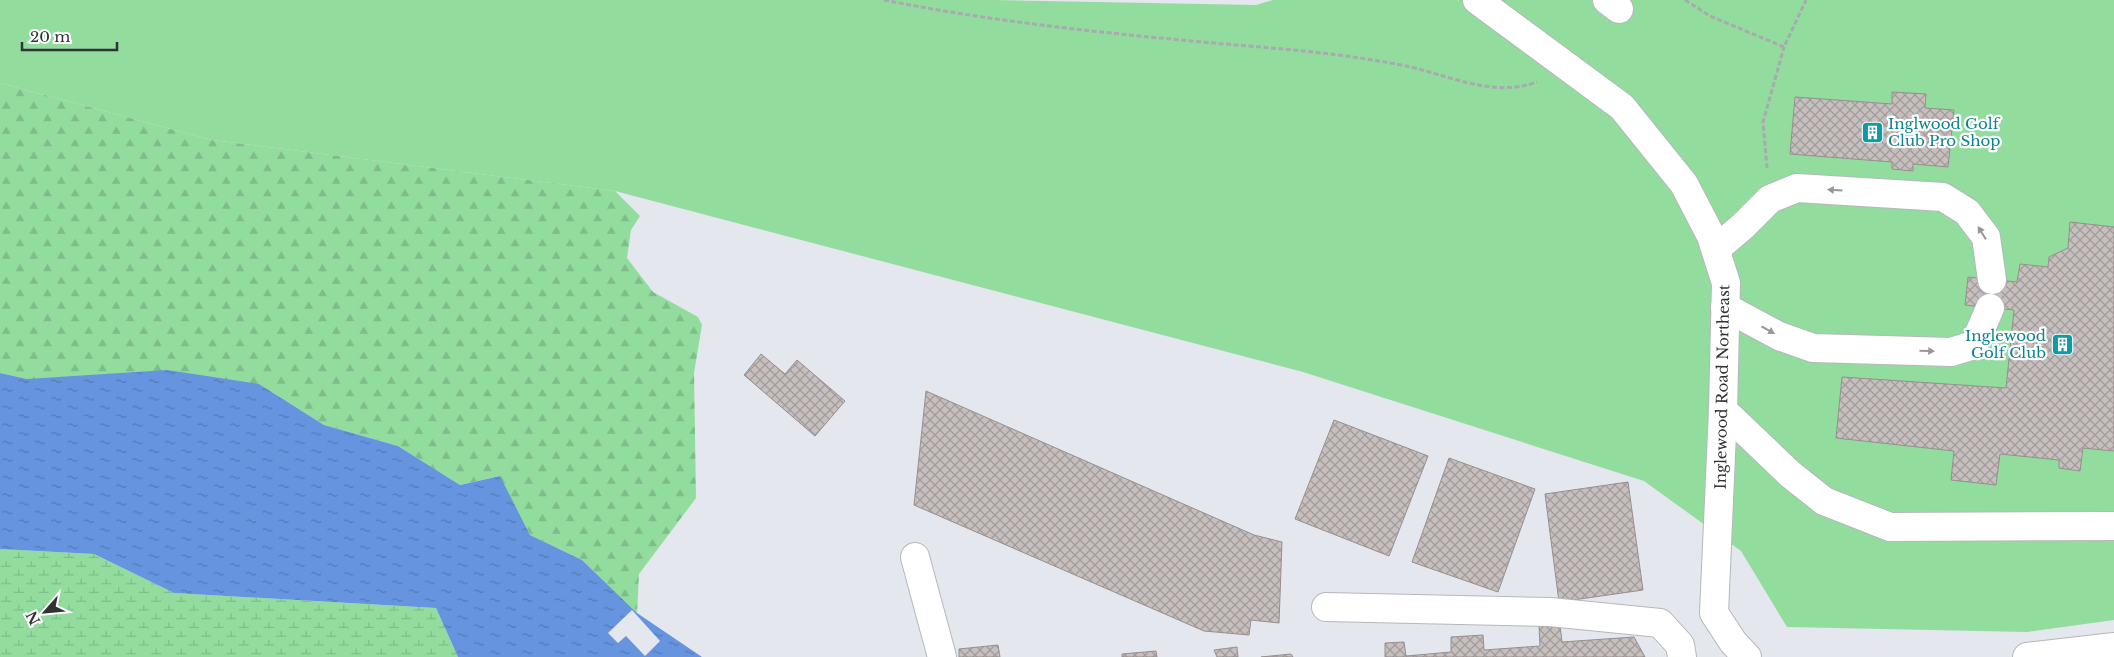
<svg xmlns="http://www.w3.org/2000/svg" width="2114" height="657" viewBox="0 0 2114 657" font-family="'Libre Baskerville',serif">
<defs>
<pattern id="forest-firs" width="22" height="20" patternUnits="userSpaceOnUse" patternTransform="scale(1.25)"><rect width="22" height="20" fill="#92dc9e"/><path d="M5 1l3.5 6h-7zM16 11l3.5 6h-7z" fill="#7ebd89"/></pattern>
<pattern id="wetland-marsh" width="20" height="14" patternUnits="userSpaceOnUse" patternTransform="scale(1.25)"><rect width="20" height="14" fill="#92dc9e"/><path d="M1 5h8M5 5V1M11 12h8M15 12V8" fill="none" stroke="#7ebd89"/></pattern>
<pattern id="water-ripples" width="26" height="14" patternUnits="userSpaceOnUse" patternTransform="scale(1.25)"><rect width="26" height="14" fill="#6794df"/><path d="M2 4q2-2 4 0t4 0M15 11q2-2 4 0t4 0" fill="none" stroke="#5579b6"/></pattern>
<pattern id="building-cross-hatch" width="8" height="8" patternUnits="userSpaceOnUse" patternTransform="scale(1.25)"><rect width="8" height="8" fill="#c6bfbe"/><path d="M0 0l8 8M0 8l8-8" fill="none" stroke="#a19c9b"/></pattern>
</defs>
<rect width="100%" height="100%" fill="#e4e7ed"/>
<!-- green -->
<path fill="#92dc9e" d="M0 0H994L1256 5 1273 0H2114V620L2027 632 1787 627 1741 551 1644 481 1303 372 615 191 212 140 0 83Z"/>
<!-- forest -->
<path fill="url(#forest-firs)" d="M0 83 212 140 615 191 640 216 631 230 627 258 653 292 698 317 702 325 694 373 696 498 639 574 637 613 582 560 530 535 499 476 460 485 398 446 324 425 259 384 27 379 0 373Z"/>
<!-- wetland -->
<path fill="url(#wetland-marsh)" d="M0 549 94 554 174 593 436 608 458 657H0Z"/>
<!-- water -->
<path fill="url(#water-ripples)" d="M167 370 259 384 324 425 398 446 460 485 500 476 530 535 582 560 637 613 702 657H458L436 608 174 593 94 554 0 549V373L27 379Z"/>
<!-- pier -->
<path fill="#e4e7ed" d="M632 610 660 641 645 656 626 636 618 643 608 633Z"/>
<!-- building -->
<g fill="url(#building-cross-hatch)" stroke="#968f8e">
<path d="M1892 92 1926 94 1925 108 1954 110 1948 167 1913 164V171L1892 169V162L1790 154 1795 97 1892 104Z"/>
<path d="M2070 222 2114 227V451L2083 448 2080 471 2059 468V460L2000 454 1996 485 1951 480 1954 451 1836 438 1842 377 2006 388 2014 310 1965 305 1968 277 2017 282 2020 264 2048 267 2049 257 2068 248Z"/>
<path d="M761 354 785 374 797 360 845 401 815 436 744 375Z"/>
<path d="M926 391 1254 535 1282 542 1279 623 1251 620 1249 635 1204 631 914 505Z"/>
<path d="M1334 420 1428 456 1389 556 1295 519Z"/>
<path d="M1449 458 1535 489 1498 592 1412 562Z"/>
<path d="M1628 482 1643 590 1559 602 1545 494Z"/>
<path d="M1560 625 1562 642 1634 637 1645 657H1385V643L1404 642 1406 656 1451 652V637L1483 635 1484 650 1540 646 1539 626Z"/>
<path d="M998 645 1000 657H959V649Z"/>
<path d="M1237 647 1238 657H1217L1214 650Z"/>
<path d="M1156 651 1157 657H1122V654Z"/>
<path d="M1291 654 1293 657H1261Z"/>
</g>
<g fill="none" stroke-linecap="round" stroke-linejoin="round">
<defs>
<g id="minor">
<path d="M1477 0 1622 107 1684 184 1711 236 1726 283 1723 410 1714 613 1733 642 1747 657"/>
<path d="M1607 0 1619 9"/>
<path d="M1716 249 1743 226 1770 199 1797 188 1943 197 1967 212 1986 237 1992 280"/>
<path d="M1725 307 1779 336 1813 348 1951 352 1974 345 1990 308"/>
<path d="M1723 410 1790 474 1824 501 1890 527 2114 526"/>
<path d="M915 557 942 657"/>
<path d="M1326 607 1550 612 1660 623 1680 645 1682 657"/>
<path d="M2027 657 2114 647"/>
</g>
</defs>
<!-- minor casing -->
<use href="#minor" stroke="#b4b8bd" stroke-width="30"/>
<!-- path -->
<g stroke="#a8aaaf" stroke-width="3" stroke-dasharray="5 2.5" stroke-linecap="butt">
<path d="M884 0C989 21 1095 32 1202 42 1269 48 1335 52 1401 65 1445 73 1491 99 1537 82"/>
<path d="M1685 0 1710 16 1784 47 1806 0"/>
<path d="M1767 168 1763 122 1784 47"/>
</g>
<!-- minor -->
<use href="#minor" stroke="#fff" stroke-width="28"/>
</g>
<!-- one-way arrows -->
<defs><path id="oneway-solid" d="M-6-.8H1V-3.2L6.5 0L1 3.2V.8H-6Z" transform="scale(1.25)"/></defs>
<g fill="#98989a">
<use href="#oneway-solid" transform="translate(1835 190) rotate(-176)"/>
<use href="#oneway-solid" transform="translate(1982 233) rotate(-122)"/>
<use href="#oneway-solid" transform="translate(1768 330) rotate(29)"/>
<use href="#oneway-solid" transform="translate(1927 351) rotate(2)"/>
</g>
<!-- icons -->
<defs>
<symbol id="building-square" viewBox="-11 -11 22 22"><rect x="-9" y="-9" width="18" height="18" rx="4" fill="#0f9aa8" stroke="#fff"/><path d="M-4-6H4V6H1V3H-1V6H-4ZM-2.5-4.3h1.7v1.8h-1.7ZM.8-4.3h1.7v1.8H.8ZM-2.5-1h1.7V.8h-1.7ZM.8-1h1.7V.8H.8Z" fill="#fff"/></symbol>
</defs>
<g fill-rule="evenodd">
<use href="#building-square" x="1860" y="120" width="25" height="25"/>
<use href="#building-square" x="2050" y="332" width="25" height="25"/>
</g>
<g text-anchor="middle" dominant-baseline="central" stroke-width="4.5" stroke-linejoin="round" paint-order="stroke">
<!-- culture labels -->
<g font-size="15" fill="#0d838f" stroke="#fff" text-anchor="start">
<text x="1888" y="123">Inglwood Golf<tspan x="1888" dy="17">Club Pro Shop</tspan></text>
<text x="2046" y="335" text-anchor="end">Inglewood<tspan x="2046" dy="17">Golf Club</tspan></text>
</g>
<!-- street labels -->
<g font-size="15" fill="#303234" stroke="#fff">
<text transform="translate(1722 387) rotate(-89)">Inglewood Road Northeast</text>
</g>
</g>
<!-- north arrow -->
<g transform="translate(45 612) rotate(243)" stroke="#ffffff" stroke-width="4" paint-order="stroke">
<path d="M0-4L9 19L0 12L-9 19Z" fill="#303234"/>
<text y="-8" font-size="14" font-weight="bold" text-anchor="middle" fill="#303234">N</text>
</g>
<!-- scale -->
<path d="M22 42v8h95v-8" fill="none" stroke="#303234" stroke-width="2.5"/>
<text x="30" y="42" font-size="15" fill="#303234" stroke="#ffffff" stroke-width="4" paint-order="stroke">20 m</text>
</svg>
